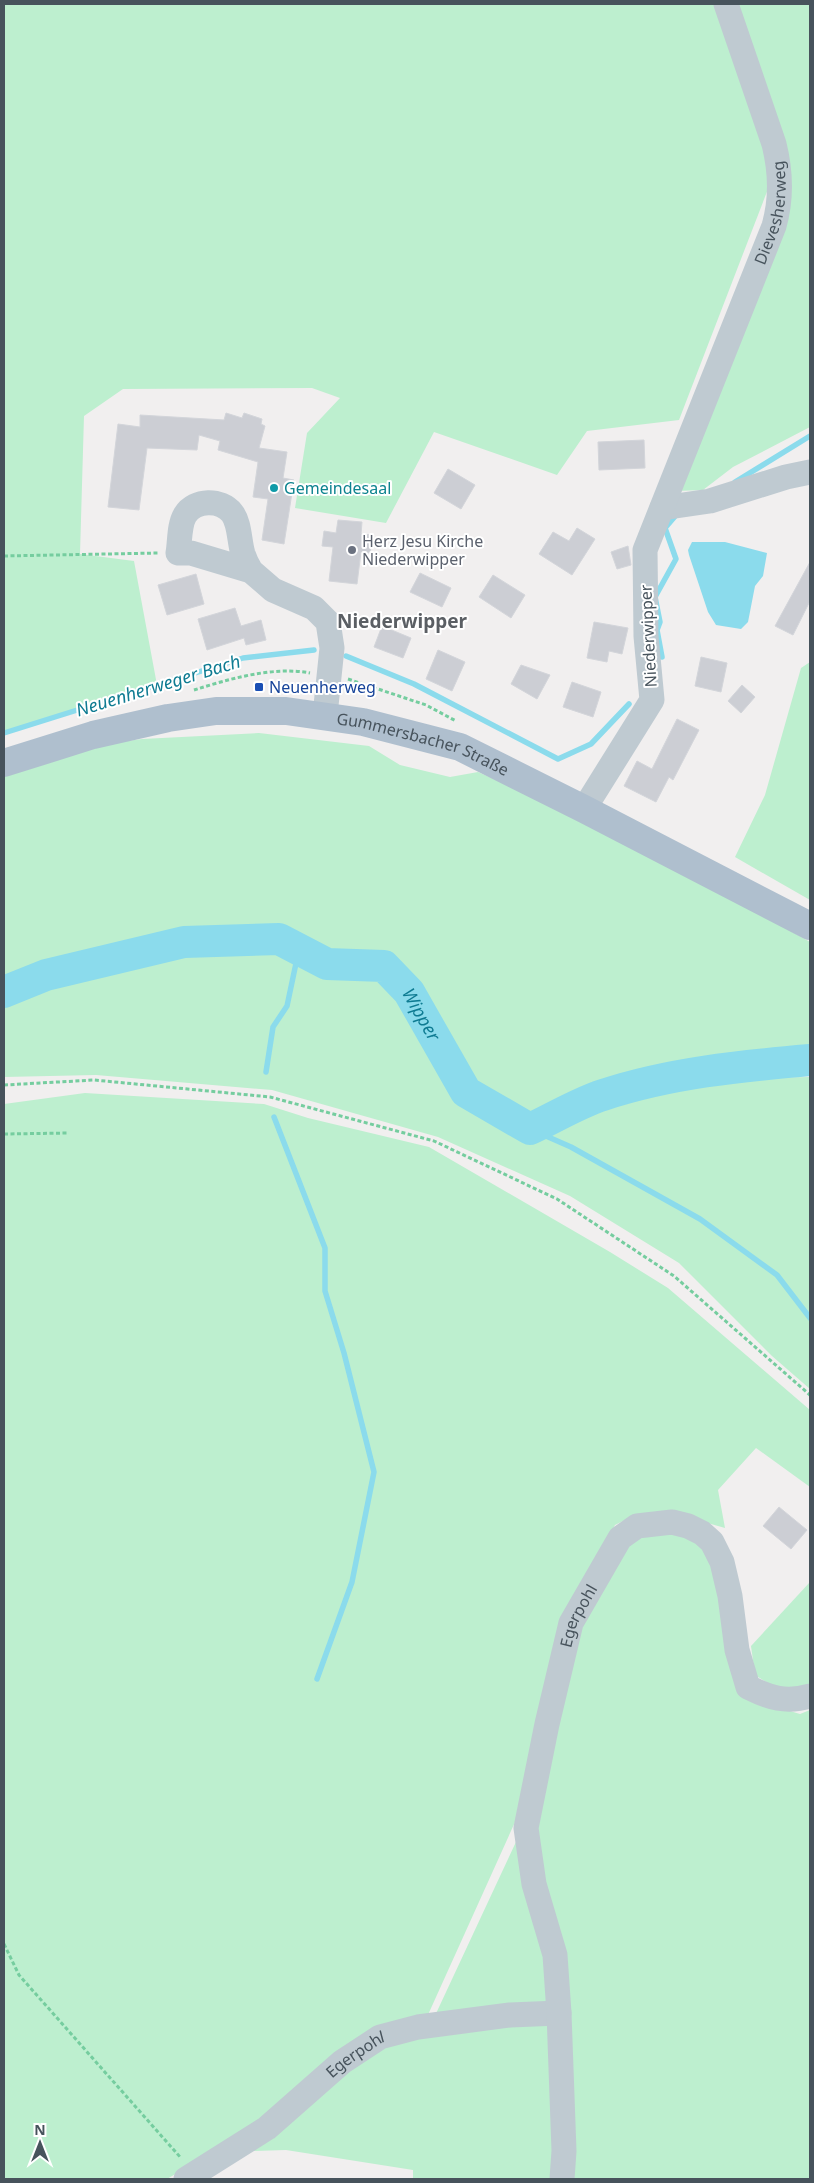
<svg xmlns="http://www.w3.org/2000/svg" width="814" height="2183" viewBox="0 0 814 2183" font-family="'Noto Sans',sans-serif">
<rect width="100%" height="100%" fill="#f1efef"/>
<!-- green -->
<g fill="#bdefcf">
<path d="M4 4H721L767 144 768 189 679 420 587 431 557 475 434 432 386 523 295 508 307 433 340 398 312 388 123 389 84 416 80 554 134 561 157 685 4 735Z"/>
<path d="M733 4H810V427L733 467 703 490 675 491 787 204Z"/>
<path d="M810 662V900L735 857 765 795 801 668Z"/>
<path d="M259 733 369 746 400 765 450 777 478 772 576 816 715 888 810 942V1053L727 1058 602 1086 552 1102 570 1122 609 1100 739 1078 810 1077V1389L772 1356 679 1263 570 1196 438 1137 272 1090 96 1075 4 1077V776L104 744 142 739Z"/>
<path d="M85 1093 264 1104 308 1118 429 1147 610 1252 668 1288 810 1410V1487L756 1448 718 1490 725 1528 697 1520 637 1514 615 1525 566 1620 534 1780 427 2017 261 2123 167 2179H4V1104Z"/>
<path d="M672 1527 704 1546 763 1703 800 1714 810 1710V2179H413V2170L286 2150 253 2151 345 2065 389 2042 426 2035 543 1784 579 1630 624 1544 650 1529Z"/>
<path d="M810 1582V1685C785 1691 776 1689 755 1675L751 1646Z"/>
</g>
<!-- water -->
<path fill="#8bdbec" d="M692 542H725L767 553 763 576 755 586 748 622 741 629 716 625 708 612 689 555 688 550Z"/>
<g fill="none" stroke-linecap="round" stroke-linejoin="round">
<!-- stream -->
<g stroke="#8bdbec" stroke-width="5.5">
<path d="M735 482 810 436"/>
<path d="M346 656 414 684 558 759 591 744 629 704"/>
<path d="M662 657 657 630 660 622 655 597 676 559 665 528 677 514"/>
<path d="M4 733 243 658 314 650"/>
<path d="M266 1072 273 1027 287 1006 299 949"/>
<path d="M274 1117 325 1248V1291L344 1353 374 1472 352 1582 317 1679"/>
<path d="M530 1129 571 1147 700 1219 777 1275 810 1318"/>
</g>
<!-- river -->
<path stroke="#8bdbec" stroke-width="32" id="s1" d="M4 992 46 975 184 942 279 939 327 964 384 966 409 992 466 1092 530 1129C554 1118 578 1103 603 1095 669 1073 741 1066 810 1060"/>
</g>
<!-- building -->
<g fill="#ccced4" stroke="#d3d5da">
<path d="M226 413 242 418 244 413 262 419 261 424 265 426 259 448 287 452 283 478 294 480 284 544 262 540 268 499 253 497 258 462 218 450 220 441 199 435 197 450 147 448 139 510 108 507 118 424 140 427V415L224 420Z"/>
<path d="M644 440 645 468 599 470 598 442Z"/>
<path d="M448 469 475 485 461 509 434 493Z"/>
<path d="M338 520 362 522 361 534 372 535 370 553 361 552 357 584 329 581 333 547 322 546 324 531 336 533Z"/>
<path d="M577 528 595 539 572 575 539 554 553 532 569 541Z"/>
<path d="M628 546 631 565 617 569 611 552Z"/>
<path d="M810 562V601L793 635 775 626Z"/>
<path d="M420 573 451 588 442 607 410 592Z"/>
<path d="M196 574 204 604 167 615 158 585Z"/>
<path d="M493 575 525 595 511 618 479 597Z"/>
<path d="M235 608 241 626 261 620 266 640 246 645 244 638 207 650 198 619Z"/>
<path d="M594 622 628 628 622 654 609 651 607 662 587 658Z"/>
<path d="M382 626 411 638 403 658 374 647Z"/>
<path d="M438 650 465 662 452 691 426 679Z"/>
<path d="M701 657 727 663 721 692 695 686Z"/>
<path d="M521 665 550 675 537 699 511 684Z"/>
<path d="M572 682 601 692 593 717 563 707Z"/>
<path d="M742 685 755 697 741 713 728 701Z"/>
<path d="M677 719 699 730 673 780 669 777 656 802 624 786 637 761 652 769Z"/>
<path d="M779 1507 807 1530 791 1549 763 1526Z"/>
</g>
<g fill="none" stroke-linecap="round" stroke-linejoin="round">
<!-- path -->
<g stroke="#75cd9f" stroke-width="3" stroke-dasharray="4 2.5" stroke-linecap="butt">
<path d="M4 556 158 553"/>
<path d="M348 679 426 705 456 721"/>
<path d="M194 690C229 679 273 666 310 673"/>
<path d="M4 1085 94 1080 270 1097 434 1141 557 1199 674 1276 810 1395"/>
<path d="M4 1134 69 1133"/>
<path d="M4 1944 19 1975 181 2158"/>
</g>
<!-- minor -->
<g stroke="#bfcad1" stroke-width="25">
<path d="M662 508 710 501 786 477 810 472"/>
<path d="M251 571C248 566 245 560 243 554 239 541 240 523 232 513 221 499 195 499 185 515 179 525 180 542 178 553H191L251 571 273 590 314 608 328 622 332 648 325 715"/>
<path id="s2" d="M584 809 652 700 646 636 645 550 774 226C782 198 781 172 774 144L726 4"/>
<path id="s3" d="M186 2179 267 2128 342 2062 380 2037 418 2027 510 2015 559 2013"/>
<path id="s4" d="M562 2179 564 2151 559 2013 555 1955 534 1884 526 1828 547 1724 571 1623 620 1538 637 1526 672 1522 688 1526 702 1533 712 1542 722 1562 730 1596 737 1650 748 1687C770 1698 786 1703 810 1696"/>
</g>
<!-- major -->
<path stroke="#afbfce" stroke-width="28" id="s5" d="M4 763 93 735 168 718 216 711H286L363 722 460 747 584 809 810 926"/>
</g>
<!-- markers -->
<circle fill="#0f9aa8" stroke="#fff" stroke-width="2" cx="274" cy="488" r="5"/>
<circle fill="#6b7280" stroke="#fff" stroke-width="2" cx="352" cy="550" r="5"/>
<rect fill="#1a4fb4" stroke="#fff" stroke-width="2" x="254" y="682" width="10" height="10" rx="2.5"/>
<g text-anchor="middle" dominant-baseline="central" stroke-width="4" stroke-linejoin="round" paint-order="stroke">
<!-- street labels -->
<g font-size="16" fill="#47535c" stroke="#fff">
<text stroke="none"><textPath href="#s2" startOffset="640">Dievesherweg</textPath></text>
<text transform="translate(648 636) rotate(-93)">Niederwipper</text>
<text stroke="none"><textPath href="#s5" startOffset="430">Gummersbacher Straße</textPath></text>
<text stroke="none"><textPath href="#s4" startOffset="574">Egerpohl</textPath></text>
<text stroke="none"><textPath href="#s3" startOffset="211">Egerpohl</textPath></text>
</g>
<!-- culture labels -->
<g font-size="16" fill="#0d838f" stroke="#fff" text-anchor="start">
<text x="284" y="488">Gemeindesaal</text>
</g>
<!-- worship labels -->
<g font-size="16" fill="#5b616d" stroke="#fff" text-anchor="start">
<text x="362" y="541">Herz Jesu Kirche<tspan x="362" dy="18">Niederwipper</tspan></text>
</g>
<!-- transit labels -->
<g font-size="16" fill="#164399" stroke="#fff" text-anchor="start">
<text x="269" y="687">Neuenherweg</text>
</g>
<!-- water labels -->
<g font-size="18" font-style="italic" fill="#0e7b92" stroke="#fff">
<text transform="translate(158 685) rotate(-17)">Neuenherweger Bach</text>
<text stroke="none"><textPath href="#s1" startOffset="455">Wipper</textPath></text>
</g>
<!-- quarter labels -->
<g font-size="19" font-weight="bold" fill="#5b5f64" stroke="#fff">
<text x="402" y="621">Niederwipper</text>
</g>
</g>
<!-- border -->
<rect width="814" height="2183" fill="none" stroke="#47535c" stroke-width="10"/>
<!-- north arrow -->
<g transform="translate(40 2143)" stroke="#ffffff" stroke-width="4" paint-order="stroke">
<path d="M0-4L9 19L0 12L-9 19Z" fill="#47535c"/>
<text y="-8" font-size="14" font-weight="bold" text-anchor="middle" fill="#47535c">N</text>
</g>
</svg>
